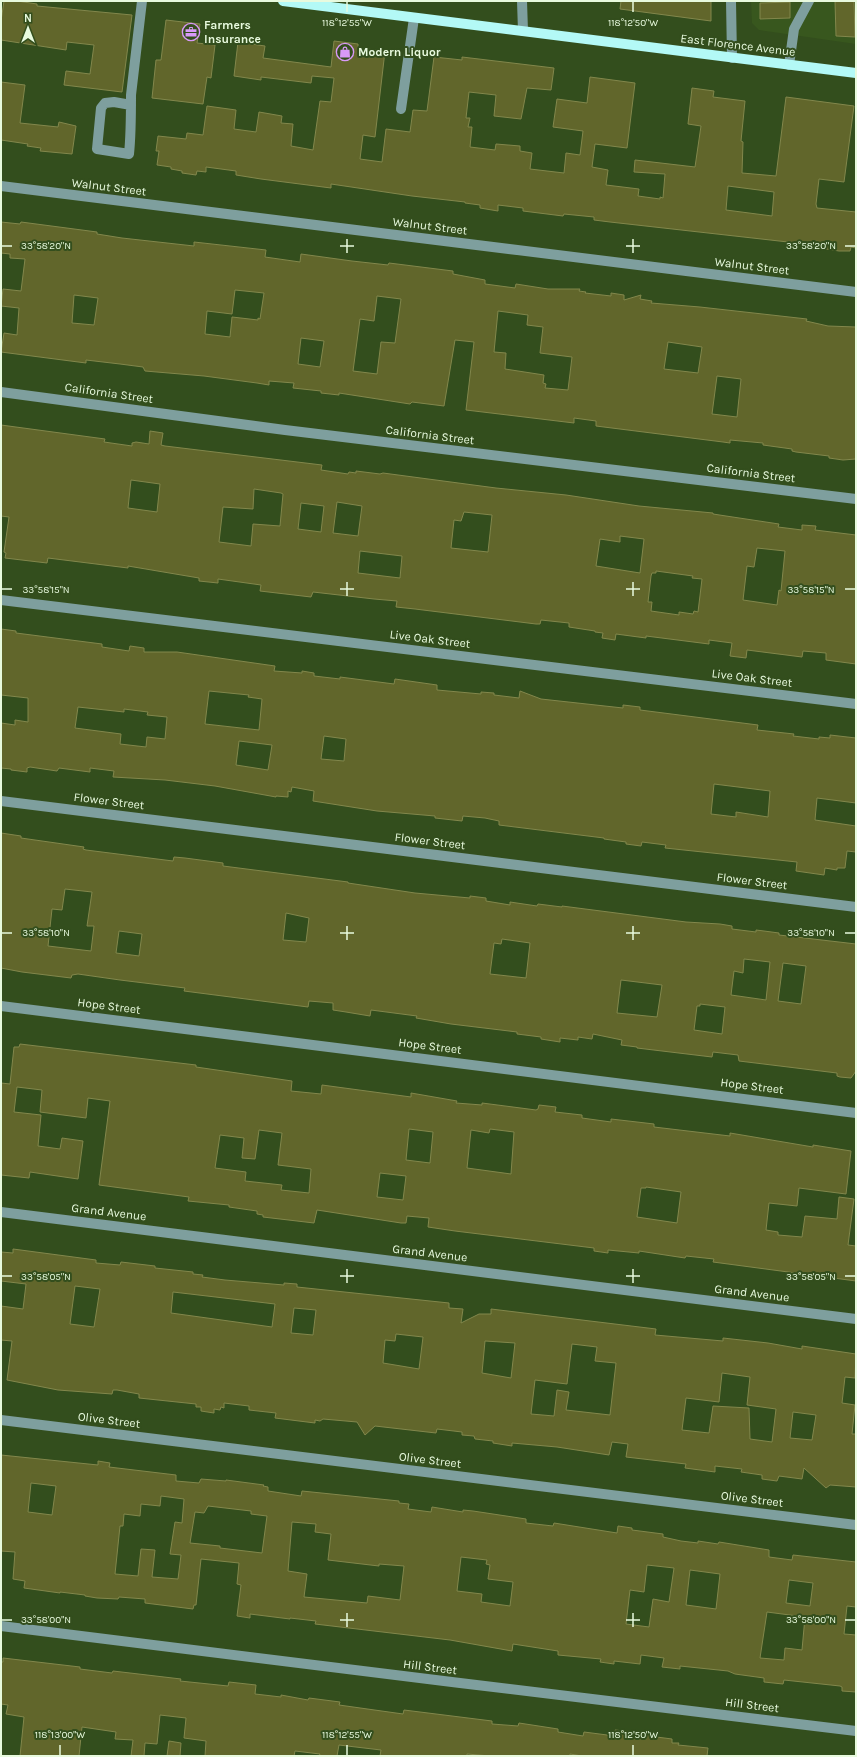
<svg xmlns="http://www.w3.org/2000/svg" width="857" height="1757" viewBox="0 0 857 1757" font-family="Karla,sans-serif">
<rect width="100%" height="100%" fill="#334e1d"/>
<!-- built -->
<path fill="#38571e" d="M751 1H855L856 44 759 30 752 23Z"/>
<!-- building -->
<g fill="#61662b" stroke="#82874c" fill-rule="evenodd">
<path d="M4 1H17L37 4V6L132 15 122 92 64 85 66 71 90 74 94 45 67 42 66 50 1 40V21Z"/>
<path d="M621 1H711V21L620 9Z"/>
<path d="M835 1H854L855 37 836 36Z"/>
<path d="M790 2V18L760 19V3Z"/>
<path d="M166 20 200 24 197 43 215 45 211 78 207 77 203 104 152 98 156 60H161Z"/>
<path d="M334 41 358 44V48L385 51 375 137 363 135 360 159 382 162 386 129 410 132 413 110 427 111 434 57 462 60V57L554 68 551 90 527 88 521 119 494 116 496 95 469 92 466 118H470L468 127H472L470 147 495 150 496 144 520 146V151L532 153 530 169 564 173 566 153 580 155 583 131 553 127 557 99 587 103 590 77 635 83 627 148 595 144 592 167 608 170 606 185 639 189 638 196 660 199V197L663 198 665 174 634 172 635 160 695 167 701 126 688 124 692 88 714 91 713 97 745 101 741 141 743 142 742 173 776 176 786 97 854 106 844 182 819 179 816 204 817 208 856 212V248L851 247 850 251H839L814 247V245L788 242 610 222 594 220V217L564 214 563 216 523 211V208L498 205V211L480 208V205L465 203V202L412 196 331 184V188L261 179 236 175V171L206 167V172L197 171 196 175 182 173V171L171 169V167L157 165 159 151H156L158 136 186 139 187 133 203 135 207 106 236 110 234 129 256 132 259 112 282 116 281 123 293 124 291 146 313 150 320 101 331 102 334 78 312 76 311 83 261 77V80L234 76 238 42 265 46 263 58 331 67ZM728 186 774 192 772 216 726 210Z"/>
<path d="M1 82 25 85 20 123 58 127 59 122 76 126 72 154 40 151 41 148 27 146 28 144 1 140Z"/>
<path d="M1 222 20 224 21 222 97 232V234L122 238 194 246V242L266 250 265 257 300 262 301 254 352 261 388 265 389 263 453 271V274L485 280V284L515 288 516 284 548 289H580L579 291 586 292 585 293 611 296V293L624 295V300L641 295 640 299 652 301 651 303 700 307 807 319 806 321 828 326 856 327V459L843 460 829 458V456L796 452 792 451V449L763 445V443L730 440V443L723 442 596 426V421L574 418V423L466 410 474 342 455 340 444 406 412 402 410 404 339 393V395L321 393V391L293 388 294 383 269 381V385L257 383 204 376 145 371 143 367 120 364 86 360V363L1 352 4 333 17 335 19 308 1 306 3 289 21 291 25 259 10 258V254L1 253ZM235 290 264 293 260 319 258 318V320L232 317 230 337 205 334 207 311 232 314ZM74 295 98 298 94 325 72 323ZM377 296 401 299 395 343 381 342 377 374 353 371 360 319 374 321ZM498 311 528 315 527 325 543 327 540 353 572 357 568 390 545 388 546 384 543 383 544 375 505 369 506 353 494 352ZM301 338 324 341 320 367 298 364ZM668 342 702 347 698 373 664 369ZM717 376 741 379 737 417 712 414Z"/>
<path d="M1 425 105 439 104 442 132 446V443L136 442 149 444 150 431 163 433 161 445 165 446 322 465 321 470 348 474 349 472 356 473V471L380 474 383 473 496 488 566 495 639 506 713 513V514L726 516 779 524 778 527 802 530V525L816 526 815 530 856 535V664L826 660V653L803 651 802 657 747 650 746 658 730 656 732 643 709 640V644L646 636V638L616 634 615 640 602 638 603 633 595 632V631L569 627V623L541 620 540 624H536L415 609 396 607 397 601 374 599 313 592 311 597 260 591 261 585 218 579V583L199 581V578L128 566V568L48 558 47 563 5 558 6 553 4 552 9 517 1 516ZM131 480 160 484 157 512 128 508ZM254 489 281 493 283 494 280 526 253 524 251 546 219 542 223 507 253 509ZM337 502 362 506 358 536 333 533ZM301 503 324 506 321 532 298 529ZM464 512 492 515 488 552 451 548 454 520 461 521ZM620 536 644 539 640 573 596 566 600 539 620 542ZM757 548 785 551 781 591 779 590 777 605 743 600 747 566 754 567ZM360 551 402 556 400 578 358 573ZM656 571 693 576 692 578 702 579 698 612 694 611 693 614 679 612V615L651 611 652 602H648L651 576 652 573H656Z"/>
<path d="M1 629 16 631V633L102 644V647L129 651 130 646 144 648V652H177L275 666 274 671 302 673V671L314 673V676L340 679V677L394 684 395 679 437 685V690L481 694V692L494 693V695L519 698 520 691 541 699 623 708V705L640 707V710L758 725 757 730 794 734 793 736 819 739V737L830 738V735L856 738V803L817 798 815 820 856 826V852L847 851 845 868H837V870L825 868 824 875 796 871 797 862 665 848 666 845 642 842 641 846 626 844V842L604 839V838L499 825V821L485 818 463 816 462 821 435 818V816L377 811 313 801 314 791 292 787 291 792 288 791V797L276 796V797L215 786 165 780 113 777 114 771 90 768V772L59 768 57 771 30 767 27 768V772L11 770V769L1 768V723L15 725V720L28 722V698L1 695ZM209 691 249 695 248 697 262 699 259 730 205 724ZM78 707 124 712V709L148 712 147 715 167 717 165 739 147 737 146 747 120 744 121 734 75 728ZM324 736 346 739 344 761 321 759ZM239 741 272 745 268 770 236 765ZM714 784 770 791 768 817 736 812V817L711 814Z"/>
<path d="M1 833 21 836V838L84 847 83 849 86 850 173 861 174 857 185 858 223 863V866L348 882V883L415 893 470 898V896L486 898V901L510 905V902L537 906 538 904 562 907V906L686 922 720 924 732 926V929L756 932V930L764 931 779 933V935L856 944V1071L851 1078 840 1077 837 1076V1073L739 1061 738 1055 713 1052 712 1057 637 1048V1047L621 1045 622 1040 593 1034 592 1039 578 1037V1040L560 1038V1042L541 1039V1037L517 1034V1032L509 1031 451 1024 416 1018 417 1016 371 1010 370 1016 346 1012 333 1010V1003L309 1001 308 1007 184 991 185 988 120 980 78 974 72 975 71 978 22 972 1 968ZM65 889 92 892 87 926H94L91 951 48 946 52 909 62 910ZM286 913 309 918 306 942 283 940ZM119 931 142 934 139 956 116 953ZM502 939 530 943 526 978 490 974 494 943 501 944ZM744 959 770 962 766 1000 731 995 734 971 743 973ZM783 963 806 966 801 1004 778 1001ZM621 980 662 985 657 1017 617 1013ZM700 1004 725 1007 722 1034 694 1030 697 1006H700Z"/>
<path d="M20 1044 196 1065V1067L292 1081 291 1091 321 1094 322 1085 411 1097V1093L457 1101 456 1103 482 1105V1103L536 1110 538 1109 539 1105 556 1107 555 1112 582 1115V1118L611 1122V1119L637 1122 654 1124V1127L730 1136V1133L813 1147V1145L851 1151 846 1194 799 1188 797 1206 769 1203 766 1230 778 1232V1235L802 1237 805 1216 837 1219 839 1197 854 1199 848 1245 856 1246V1281L713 1262 714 1259 686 1256 685 1258 639 1251V1253L608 1250V1253L594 1251V1248L455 1231 428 1227 429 1218 407 1216 406 1223H401L317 1210 314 1223 263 1217V1215L257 1214V1211L229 1207V1205L188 1201 189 1197 99 1185 110 1101 88 1098 86 1118 40 1112 42 1090 17 1087 14 1112 41 1115 38 1146 60 1149 62 1138 83 1141 78 1179 30 1172 29 1178 1 1175V1083L10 1084 14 1047H19ZM409 1129 433 1132 430 1163 406 1160ZM490 1129 514 1132 511 1174 467 1168 471 1130 489 1133ZM259 1130 282 1133 278 1165 311 1169 309 1193 281 1190 282 1185 245 1181 246 1172 215 1168 220 1135 244 1138 242 1158 255 1159ZM380 1173 406 1176 403 1200 377 1197ZM646 1187 681 1192 677 1223 637 1217 641 1188H646Z"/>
<path d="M13 1249 96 1260V1263L120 1265 121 1262 155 1266V1268L193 1272V1274L203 1275 202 1277 225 1280 284 1285V1283L297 1284V1287L449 1303V1308L463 1309 461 1323 479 1314H491V1309L656 1329 655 1335 723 1341V1338L768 1343 802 1349V1346L856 1354 855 1378 845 1377 842 1403 855 1405 852 1434H856V1487L830 1485 826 1488 804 1468 802 1479 779 1476 777 1481 762 1479V1475L741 1472 742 1469 715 1466V1472L685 1468 686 1464 626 1457 628 1444 612 1442 609 1455 557 1447 512 1443V1446L493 1443V1441L475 1439 474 1436 462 1435V1432L437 1429 436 1433 375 1426 365 1435 357 1422 323 1419 320 1421 315 1420V1423L275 1418 276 1413 249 1410V1406L224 1403V1408L221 1407 220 1410 214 1409V1413L201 1411V1407H196V1404L139 1398V1394L117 1390H113L112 1394 58 1390 7 1380 12 1341 1 1340V1306L23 1309 26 1284 1 1281V1252L13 1253ZM75 1286 100 1289 94 1327 70 1324ZM173 1292 275 1304 272 1327 171 1313ZM294 1308 316 1310 313 1335 291 1333ZM396 1334 423 1337 419 1369 383 1363 385 1340 395 1341ZM485 1341 515 1343 511 1378 482 1373ZM572 1344 597 1347 595 1361 616 1363 610 1415 566 1410 569 1392 557 1390 554 1416 531 1414 535 1380 567 1384ZM722 1373 750 1377 747 1405 776 1409 772 1442 750 1439 749 1408 713 1406 709 1433 682 1430 686 1398 719 1402ZM793 1412 816 1415 812 1440 790 1438Z"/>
<path d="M1 1455 98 1465V1461L110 1463 109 1467 176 1475V1481L199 1483 201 1479 226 1481V1480L264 1485 263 1486 268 1487V1491L301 1496 302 1491 399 1501V1503L409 1504 408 1509 431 1512 432 1507 463 1512V1510L473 1511 526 1519V1523L553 1526 554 1523 617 1533 618 1526 632 1528V1530L663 1534V1537L681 1541 698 1543V1541L718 1544 719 1542 769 1550V1557L792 1560 793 1555 856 1562V1607L847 1606 844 1634 856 1635V1692L842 1691V1687L840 1686 784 1680 783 1684 764 1682V1678L735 1674 728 1671 680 1666V1669L662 1667 664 1658 641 1655 640 1664 614 1661V1664L600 1662 601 1659 558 1655V1651L513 1644 512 1651 450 1640 315 1624 316 1621 290 1618V1619L250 1614V1618L237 1616 241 1585 237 1584 239 1563 201 1559 196 1605H194L193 1609 145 1603V1599L119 1597 118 1599 97 1598 85 1596V1595L60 1592V1593L24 1588 25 1581 13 1579 15 1552 1 1551ZM31 1483 56 1486 52 1515 28 1512ZM161 1496 184 1499 182 1523 175 1522 170 1554 181 1555 178 1579 152 1577 155 1550 141 1549 138 1576 115 1574 120 1526H123L124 1514 140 1516 141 1504 160 1506ZM208 1506 251 1511V1514L267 1516 262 1553 220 1548V1546L190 1543 195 1512 204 1513ZM292 1522 316 1524 315 1532 331 1534 328 1560 379 1566V1564L404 1566 400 1600 368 1596 367 1603 304 1597 307 1574 288 1571ZM461 1557 487 1560 486 1564 490 1565 488 1579 513 1582 510 1606 481 1602 482 1594 457 1591ZM647 1565 674 1568 669 1602 653 1599 649 1627 626 1624 630 1590 644 1592ZM690 1570 720 1574 716 1609 686 1605ZM789 1580 813 1583 810 1606 786 1603ZM767 1612 805 1617 802 1650 785 1648 784 1660 760 1658Z"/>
<path d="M3 1658 80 1667V1669L112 1673 113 1671 181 1679 180 1681 228 1686 229 1682 256 1685 255 1694 281 1697V1695L308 1700 309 1698 340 1702 339 1705 403 1714 404 1710 492 1721V1724L518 1726 519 1723 558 1729V1732L583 1736 584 1732 615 1736V1730L650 1734 649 1736 672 1739V1743H679L678 1745 708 1748 707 1756H582L570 1754V1756H490L467 1754V1756H380L381 1750 339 1745 337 1756H319L320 1754 295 1751 294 1756H205L206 1741 184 1738 186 1718 160 1715 157 1744 145 1743 144 1756H131L133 1740 115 1739 116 1732 82 1727 79 1756H20L24 1717 6 1714 8 1705 1 1704V1662H3Z"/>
<path d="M169 1741 181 1743 180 1756H167Z"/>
</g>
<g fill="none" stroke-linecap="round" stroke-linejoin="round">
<!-- minor -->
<g stroke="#7e9f9e" stroke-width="10">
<path d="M522 1 523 31"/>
<path d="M731 1 732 58"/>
<path d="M789 65 794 29 809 1"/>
<path d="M131 105 114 102 105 103 101 108 97 149 129 154C131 135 131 115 131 95L142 1"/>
<path d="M401 109 414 18"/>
<path d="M1 186 856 292"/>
<path d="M1 392 285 430 856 499"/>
<path d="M1 600 856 704"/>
<path d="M1 801 856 907"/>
<path d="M1 1006 856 1113"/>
<path d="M1 1212 856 1319"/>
<path d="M1 1420 856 1525"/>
<path d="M1 1626 460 1683 856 1731"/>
</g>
<!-- major -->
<path stroke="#b3f9f6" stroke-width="10" d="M283 1 856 73"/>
</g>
<!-- ticks -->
<path fill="none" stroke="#e8fade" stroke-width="1.5" d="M347 2V12M633 2V12M347 239V253M633 239V253M2 246H12M340 246H354M626 246H640M845 246H855M347 582V596M633 582V596M2 589H12M340 589H354M626 589H640M845 589H855M347 926V940M633 926V940M2 933H12M340 933H354M626 933H640M845 933H855M347 1269V1283M633 1269V1283M2 1276H12M340 1276H354M626 1276H640M845 1276H855M347 1613V1627M633 1613V1627M2 1620H12M340 1620H354M626 1620H640M845 1620H855M60 1745V1755M347 1745V1755M633 1745V1755"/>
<!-- icons -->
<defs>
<symbol id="office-ring" viewBox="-11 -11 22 22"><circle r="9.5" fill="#334e1d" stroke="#d89af8" stroke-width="1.5"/><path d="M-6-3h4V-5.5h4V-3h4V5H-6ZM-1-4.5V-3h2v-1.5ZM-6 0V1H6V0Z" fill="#d89af8"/></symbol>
<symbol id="shop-ring" viewBox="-11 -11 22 22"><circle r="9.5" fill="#334e1d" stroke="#d89af8" stroke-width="1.5"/><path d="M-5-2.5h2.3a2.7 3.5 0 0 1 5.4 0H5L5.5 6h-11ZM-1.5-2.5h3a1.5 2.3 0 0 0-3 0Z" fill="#d89af8"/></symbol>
</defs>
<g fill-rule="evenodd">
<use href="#office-ring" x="181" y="22" width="20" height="20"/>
<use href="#shop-ring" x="335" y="42" width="20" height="20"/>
</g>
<g text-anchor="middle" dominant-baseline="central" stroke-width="4" stroke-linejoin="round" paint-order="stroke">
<!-- poi labels -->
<g font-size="12" font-weight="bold" fill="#e8fade" stroke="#334e1d" text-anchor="start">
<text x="204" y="25">Farmers<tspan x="204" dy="14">Insurance</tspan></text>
<text x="358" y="52">Modern Liquor</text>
</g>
<!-- street labels -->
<g font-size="12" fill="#e8fade" stroke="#334e1d">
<text transform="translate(738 45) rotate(7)">East Florence Avenue</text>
<text transform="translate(109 187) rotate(7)">Walnut Street</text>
<text transform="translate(430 226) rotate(7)">Walnut Street</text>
<text transform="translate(752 266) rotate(7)">Walnut Street</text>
<text transform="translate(109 393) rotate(8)">California Street</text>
<text transform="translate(430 435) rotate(7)">California Street</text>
<text transform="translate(751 473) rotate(7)">California Street</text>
<text transform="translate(430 639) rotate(7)">Live Oak Street</text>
<text transform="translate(752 678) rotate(7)">Live Oak Street</text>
<text transform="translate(109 801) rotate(7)">Flower Street</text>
<text transform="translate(430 841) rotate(7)">Flower Street</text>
<text transform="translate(752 881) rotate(7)">Flower Street</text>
<text transform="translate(109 1006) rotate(7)">Hope Street</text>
<text transform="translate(430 1046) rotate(7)">Hope Street</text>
<text transform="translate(752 1086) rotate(7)">Hope Street</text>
<text transform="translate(109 1212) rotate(7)">Grand Avenue</text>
<text transform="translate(430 1253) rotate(7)">Grand Avenue</text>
<text transform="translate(752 1293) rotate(7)">Grand Avenue</text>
<text transform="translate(109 1420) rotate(7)">Olive Street</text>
<text transform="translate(430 1460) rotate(7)">Olive Street</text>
<text transform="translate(752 1499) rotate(7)">Olive Street</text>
<text transform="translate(430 1667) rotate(7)">Hill Street</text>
<text transform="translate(752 1705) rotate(7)">Hill Street</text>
</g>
</g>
<g font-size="10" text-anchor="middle" fill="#e8fade" stroke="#334e1d" stroke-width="4" stroke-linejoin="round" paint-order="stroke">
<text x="347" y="26">118°12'55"W</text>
<text x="633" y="26">118°12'50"W</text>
<text x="46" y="249">33°58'20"N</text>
<text x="811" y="249">33°58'20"N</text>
<text x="46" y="593">33°58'15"N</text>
<text x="811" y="593">33°58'15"N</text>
<text x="46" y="936">33°58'10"N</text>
<text x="811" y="936">33°58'10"N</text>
<text x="46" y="1280">33°58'05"N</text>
<text x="811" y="1280">33°58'05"N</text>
<text x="46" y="1623">33°58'00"N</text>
<text x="811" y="1623">33°58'00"N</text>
<text x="60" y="1738">118°13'00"W</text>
<text x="347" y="1738">118°12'55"W</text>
<text x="633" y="1738">118°12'50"W</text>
</g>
<!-- border -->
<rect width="857" height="1757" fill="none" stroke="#e8fade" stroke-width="4"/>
<!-- north arrow -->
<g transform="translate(28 28)" stroke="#334e1d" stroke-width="3" paint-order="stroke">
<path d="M0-3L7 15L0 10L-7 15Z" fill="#e8fade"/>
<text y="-6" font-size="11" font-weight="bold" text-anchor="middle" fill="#e8fade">N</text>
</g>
</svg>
